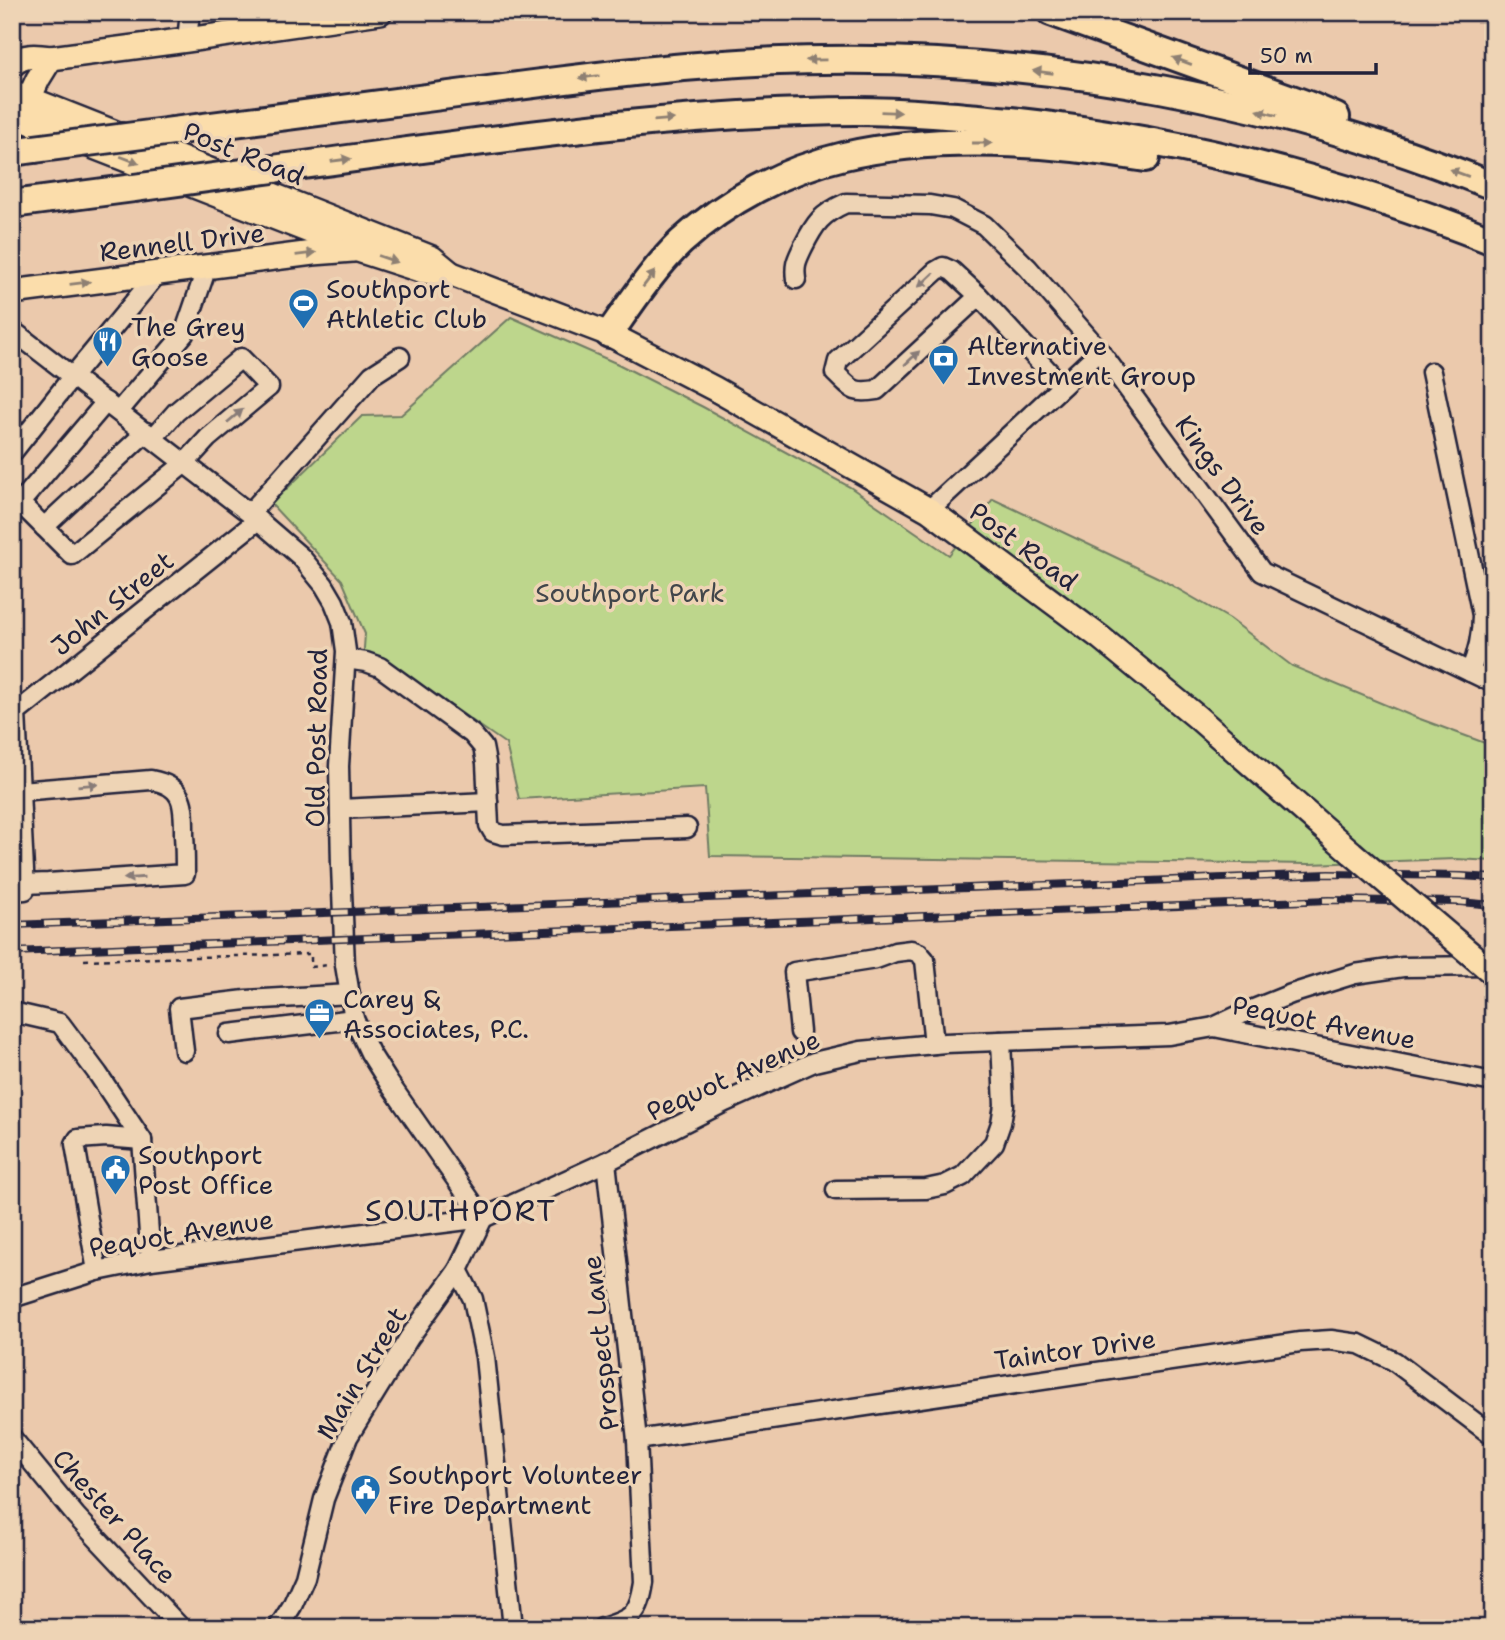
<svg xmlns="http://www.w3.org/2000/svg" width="1505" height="1640" viewBox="0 0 1505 1640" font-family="'Shantell Sans',sans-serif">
<rect width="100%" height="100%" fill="#ebc9ac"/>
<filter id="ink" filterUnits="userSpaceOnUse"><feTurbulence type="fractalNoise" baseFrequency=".0143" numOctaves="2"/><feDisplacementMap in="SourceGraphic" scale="14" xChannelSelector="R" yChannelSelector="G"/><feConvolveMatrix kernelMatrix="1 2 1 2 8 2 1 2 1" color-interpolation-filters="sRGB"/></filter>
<g filter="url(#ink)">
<!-- green -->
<path fill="#bdd68c" stroke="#707c64" stroke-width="2" d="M511 317 618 364 703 407 850 487 949 555 993 499 1157 577 1230 619 1292 666 1412 716 1493 746V861L1456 859 1309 864 710 856 705 788 519 799 506 744 421 685 363 662 365 634 342 580 271 504 362 416 401 415Z"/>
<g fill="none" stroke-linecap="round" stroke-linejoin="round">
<defs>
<g id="minor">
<path d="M187 40 190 12"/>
<path d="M796 279C794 264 797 260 803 247 815 223 821 214 846 203L930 205 953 209 984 225 1028 268 1100 351 1262 572 1493 683"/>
<path d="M979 296 877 390C852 394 852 389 835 373L838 361 936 271 943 267 952 271 979 296 1062 386"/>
<path d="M12 330 258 520 301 557 324 585 334 602 342 622 346 651 339 766 341 866 345 965 354 1019 370 1053 389 1083 483 1218 458 1270 473 1299 485 1357 513 1628"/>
<path d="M1431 372 1482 615C1482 636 1478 653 1470 672"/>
<path d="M106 402 20 503 72 555 185 463 208 438 269 387 241 358 176 412 153 438"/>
<path d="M119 411 184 334 207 267"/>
<path d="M12 453 73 376 158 273"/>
<path d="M929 510 1100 351"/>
<path d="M250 513 372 375 400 357"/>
<path d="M44 527 146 432"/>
<path d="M346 659 366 662 380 667 472 734 483 747 486 763 489 825 493 832 503 835 687 828"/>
<path d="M20 791 151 780C185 786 184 805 184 835 185 848 185 861 185 874L48 883 25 884"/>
<path d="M340 809 488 802"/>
<path d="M12 891 25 890 16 713 258 520"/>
<path d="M12 1012 60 1023 98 1074 142 1140 151 1260"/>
<path d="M1214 1027 1246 1012 1291 994 1355 974 1403 967 1491 966"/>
<path d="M800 1032 794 972 876 959 895 952 911 950 919 953 925 960 934 1044"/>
<path d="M229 1034 354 1019"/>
<path d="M184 1051 179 1008 246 1000 350 994"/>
<path d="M836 1190 926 1189 945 1185 963 1176 994 1143 1001 1123 1004 1105 1001 1041"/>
<path d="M97 1271 75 1144 78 1139 106 1137 142 1140"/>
<path d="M12 1298 97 1271 151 1260 483 1218 606 1162 725 1102 814 1062 861 1051 945 1043 1169 1035 1214 1027 1493 1082"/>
<path d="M12 1438 76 1516 181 1628"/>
<path d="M637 1440 1300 1342 1331 1340 1359 1344 1394 1361 1493 1436"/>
<path d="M278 1628 292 1606 305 1577 324 1499 348 1437 409 1338 458 1270"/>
<path d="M602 1628C633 1619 639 1614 644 1582L637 1440 606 1162"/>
</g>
<g id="major">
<path d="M12 65C23 54 37 56 51 58L187 40 380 12"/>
<path d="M12 92 432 258 449 272"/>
<path d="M23 111 38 79 51 58"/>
<path d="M12 115 358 250 423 271 452 274 609 334 715 389 929 510 1101 638 1197 717 1352 853"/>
<path d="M12 292 313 253 353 250"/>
</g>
<g id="highway">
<path d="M1051 12 1308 105 1336 117"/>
<path d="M173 131C275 118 377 104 480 91 593 76 707 61 822 60 1047 56 1284 101 1493 186"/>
<path d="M12 152 34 149"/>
<path d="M273 169C466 144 660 112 855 111 907 111 959 116 1011 121 1176 139 1338 179 1493 241"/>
<path d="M12 204 134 188"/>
<path d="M609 334C631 303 653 269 681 242 727 200 784 170 844 156 938 134 1052 142 1146 158"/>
</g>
</defs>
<!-- minor casing -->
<use href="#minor" stroke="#22223b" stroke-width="23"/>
<!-- major casing -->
<use href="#major" stroke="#22223b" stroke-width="28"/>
<!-- highway casing -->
<use href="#highway" stroke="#22223b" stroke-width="32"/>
<!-- path -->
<path stroke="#22223b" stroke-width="2.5" stroke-dasharray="5 5" stroke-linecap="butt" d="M84 960 311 954V967L329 965"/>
<!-- minor -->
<use href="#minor" stroke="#eed4b5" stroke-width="18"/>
<!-- major -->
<use href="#major" stroke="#fbddab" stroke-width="23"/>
<!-- highway -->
<use href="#highway" stroke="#fbddab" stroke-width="26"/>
<defs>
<g id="rail">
<path d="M12 925 1328 874 1461 876 1493 878"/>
<path d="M12 952 1329 900 1460 902 1493 905"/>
</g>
</defs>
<!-- rail casing -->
<use href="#rail" stroke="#22223b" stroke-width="8"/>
<!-- rail -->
<use href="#rail" stroke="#eed4b5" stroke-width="5" stroke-dasharray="16" stroke-linecap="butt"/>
<defs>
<path id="major-bridge" d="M1352 853 1493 973"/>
<g id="highway-bridge">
<path d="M34 149 173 131"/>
<path d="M134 188 273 169"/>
</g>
</defs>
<!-- major-bridge casing -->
<use href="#major-bridge" stroke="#22223b" stroke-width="28" stroke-linecap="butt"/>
<!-- highway-bridge casing -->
<use href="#highway-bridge" stroke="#22223b" stroke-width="32" stroke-linecap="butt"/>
<!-- major-bridge -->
<use href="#major-bridge" stroke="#fbddab" stroke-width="23"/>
<!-- highway-bridge -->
<use href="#highway-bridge" stroke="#fbddab" stroke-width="26"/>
</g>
<!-- one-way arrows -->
<defs><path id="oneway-solid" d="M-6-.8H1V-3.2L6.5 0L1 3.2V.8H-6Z" transform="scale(1.75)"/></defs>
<g fill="#8e8073">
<use href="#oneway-solid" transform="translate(816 60) rotate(179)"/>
<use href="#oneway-solid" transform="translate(1182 61) rotate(-160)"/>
<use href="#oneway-solid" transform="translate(1043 72) rotate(-173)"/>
<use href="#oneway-solid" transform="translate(589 77) rotate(173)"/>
<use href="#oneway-solid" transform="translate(891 112) rotate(2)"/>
<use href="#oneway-solid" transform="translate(1267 113) rotate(-165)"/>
<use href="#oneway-solid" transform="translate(664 120) rotate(-5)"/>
<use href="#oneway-solid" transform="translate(982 143)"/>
<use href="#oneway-solid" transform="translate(130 160) rotate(21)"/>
<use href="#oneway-solid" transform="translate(341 160) rotate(-8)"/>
<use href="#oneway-solid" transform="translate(1459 173) rotate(-160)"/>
<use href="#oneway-solid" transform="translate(306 254) rotate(-7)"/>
<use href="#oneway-solid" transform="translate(388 259) rotate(19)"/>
<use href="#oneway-solid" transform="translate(649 279) rotate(-53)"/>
<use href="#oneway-solid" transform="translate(80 283) rotate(-7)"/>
</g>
<g fill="#887b78">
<use href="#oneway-solid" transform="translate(926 280) rotate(137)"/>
<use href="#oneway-solid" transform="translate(912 358) rotate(-43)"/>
<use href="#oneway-solid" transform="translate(235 416) rotate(-40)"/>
<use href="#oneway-solid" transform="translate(88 785) rotate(-5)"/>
<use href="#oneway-solid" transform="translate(134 878) rotate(176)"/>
</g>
</g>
<!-- icons -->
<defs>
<symbol id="stadium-pin" viewBox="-11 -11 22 30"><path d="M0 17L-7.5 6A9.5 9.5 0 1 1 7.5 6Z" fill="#1f6fb2" stroke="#eed4b5"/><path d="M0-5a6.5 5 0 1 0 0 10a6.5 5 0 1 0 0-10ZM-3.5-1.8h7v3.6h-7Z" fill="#fff"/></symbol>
<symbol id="restaurant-pin" viewBox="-11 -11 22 30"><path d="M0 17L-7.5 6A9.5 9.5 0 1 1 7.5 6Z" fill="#1f6fb2" stroke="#eed4b5"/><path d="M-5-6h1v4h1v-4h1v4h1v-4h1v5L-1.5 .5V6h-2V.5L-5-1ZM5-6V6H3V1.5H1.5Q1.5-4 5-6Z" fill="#fff"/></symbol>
<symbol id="bank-pin" viewBox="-11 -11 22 30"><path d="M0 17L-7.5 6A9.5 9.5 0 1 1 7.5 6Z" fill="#1f6fb2" stroke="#eed4b5"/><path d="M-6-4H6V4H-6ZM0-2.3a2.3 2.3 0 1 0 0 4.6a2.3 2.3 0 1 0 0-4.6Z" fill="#fff"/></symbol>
<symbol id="office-pin" viewBox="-11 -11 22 30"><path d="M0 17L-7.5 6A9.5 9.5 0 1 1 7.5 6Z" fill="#1f6fb2" stroke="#eed4b5"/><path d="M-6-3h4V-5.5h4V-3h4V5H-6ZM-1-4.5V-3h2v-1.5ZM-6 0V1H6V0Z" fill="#fff"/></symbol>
<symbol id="civic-pin" viewBox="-11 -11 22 30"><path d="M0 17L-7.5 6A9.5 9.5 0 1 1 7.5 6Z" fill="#1f6fb2" stroke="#eed4b5"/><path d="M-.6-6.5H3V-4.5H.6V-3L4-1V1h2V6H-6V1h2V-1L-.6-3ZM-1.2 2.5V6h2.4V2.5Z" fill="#fff"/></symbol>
</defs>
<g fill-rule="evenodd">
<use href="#stadium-pin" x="286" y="286" width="35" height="47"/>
<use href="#restaurant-pin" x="90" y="324" width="35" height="47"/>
<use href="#bank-pin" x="926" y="342" width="35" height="47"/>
<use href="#office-pin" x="302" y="996" width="35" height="47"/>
<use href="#civic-pin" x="98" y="1152" width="35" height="47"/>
<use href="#civic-pin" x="348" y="1472" width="35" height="47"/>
</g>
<g text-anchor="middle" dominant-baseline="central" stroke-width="7" stroke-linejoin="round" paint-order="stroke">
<!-- street labels -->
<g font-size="26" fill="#22223b" stroke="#eed4b5">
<text transform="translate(244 153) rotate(22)">Post Road</text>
<text transform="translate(182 242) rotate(-7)">Rennell Drive</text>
<text transform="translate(1223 475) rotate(54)">Kings Drive</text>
<text transform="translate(1024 546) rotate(37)">Post Road</text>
<text transform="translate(112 603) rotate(-39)">John Street</text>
<text transform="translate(316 738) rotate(-89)">Old Post Road</text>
<text transform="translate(1324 1022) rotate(11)">Pequot Avenue</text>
<text transform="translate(733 1075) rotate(-24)">Pequot Avenue</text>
<text transform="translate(181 1233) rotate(-9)">Pequot Avenue</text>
<text transform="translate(600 1343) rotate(-96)">Prospect Lane</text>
<text transform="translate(1075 1349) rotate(-8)">Taintor Drive</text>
<text transform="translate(361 1373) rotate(-59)">Main Street</text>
<text transform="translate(115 1516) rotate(48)">Chester Place</text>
</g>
<!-- poi labels -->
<g font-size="26" fill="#22223b" stroke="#eed4b5" text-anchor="start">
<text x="326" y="288">Southport<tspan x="326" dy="30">Athletic Club</tspan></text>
<text x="131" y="326">The Grey<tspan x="131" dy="30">Goose</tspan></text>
<text x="967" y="345">Alternative<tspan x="967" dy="30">Investment Group</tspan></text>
<text x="343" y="998">Carey &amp;<tspan x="343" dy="30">Associates, P.C.</tspan></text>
<text x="138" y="1154">Southport<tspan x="138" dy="30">Post Office</tspan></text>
<text x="388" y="1474">Southport Volunteer<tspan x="388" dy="30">Fire Department</tspan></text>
</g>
<!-- park labels -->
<g font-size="26" fill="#41464b" stroke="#eed4b5">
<text x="630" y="592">Southport Park</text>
</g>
<!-- quarter labels -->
<g font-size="30" letter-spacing="2" fill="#22223b" stroke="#eed4b5">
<text x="461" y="1210">SOUTHPORT</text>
</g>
</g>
<!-- margin -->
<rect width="1505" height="1640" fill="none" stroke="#eed4b5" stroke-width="42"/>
<rect x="21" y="21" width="1463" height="1598" fill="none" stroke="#22223b" stroke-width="2.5" filter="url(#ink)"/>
<!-- scale -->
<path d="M1250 63v10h126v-10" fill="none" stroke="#22223b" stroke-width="3.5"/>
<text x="1260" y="63" font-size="21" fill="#22223b" stroke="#eed4b5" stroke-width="5" paint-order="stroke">50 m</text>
</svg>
